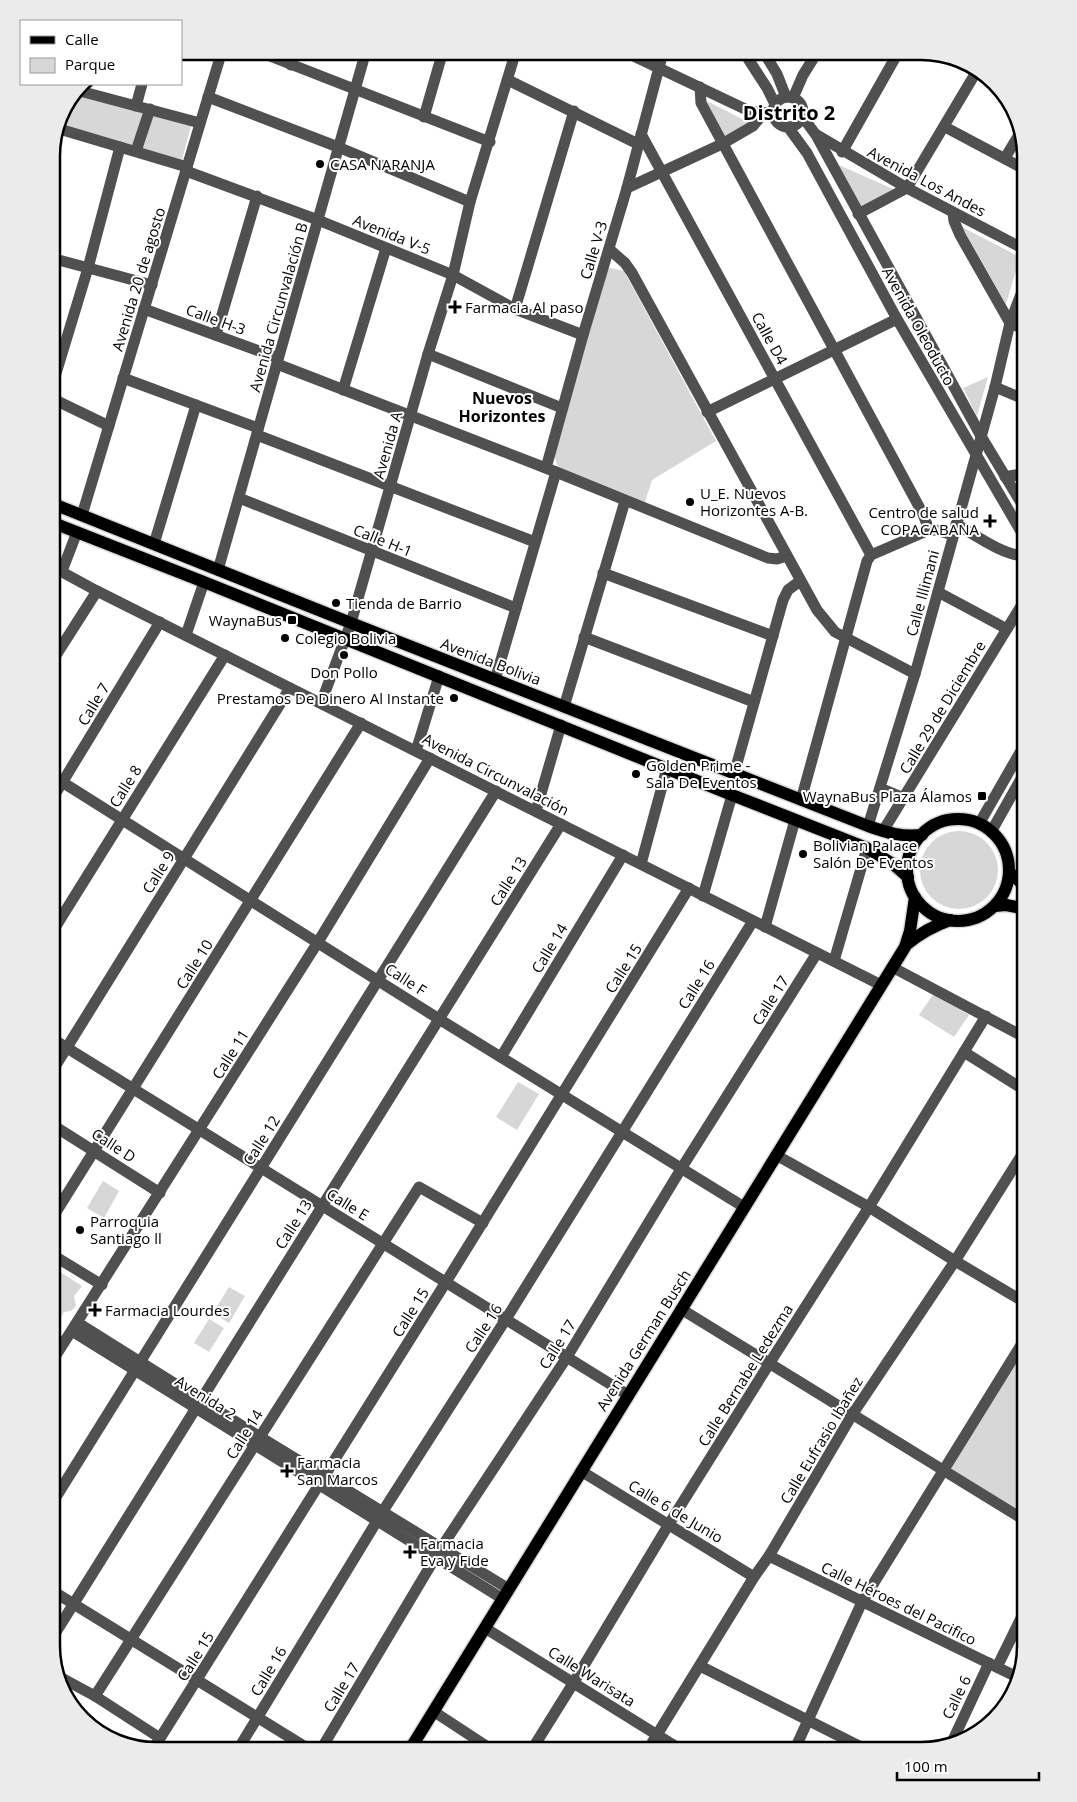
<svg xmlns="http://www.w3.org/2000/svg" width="1077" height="1802" viewBox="0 0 1077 1802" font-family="'Open Sans',sans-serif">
<rect width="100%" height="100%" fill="#fff"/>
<!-- green -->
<g fill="#d7d7d7">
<path d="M78 96 191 126 182 160 65 129 72 99Z"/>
<path d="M705 100 752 124 725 136Z"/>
<path d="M839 165 893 189 861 207Z"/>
<path d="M962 227 1020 257 1006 304Z"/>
<path d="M611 268 624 271 716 441 652 480 645 502 564 471 557 465 553 451 607 269Z"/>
<path d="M988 377 977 416 963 388Z"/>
<circle cx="959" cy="870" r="39"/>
<path d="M934 993 969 1015 954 1037 919 1015Z"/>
<path d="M518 1082 539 1094 517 1130 496 1117Z"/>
<path d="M103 1181 119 1191 104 1218 87 1208Z"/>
<path d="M51 1266 82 1286 74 1296 76 1306 71 1311 64 1312 53 1331 56 1335 55 1340 51 1343Z"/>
<path d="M229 1287 245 1296 229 1323 213 1313Z"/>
<path d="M209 1319 224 1328 209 1352 194 1343Z"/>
<path d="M1026 1345V1515L953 1470 950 1465Z"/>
</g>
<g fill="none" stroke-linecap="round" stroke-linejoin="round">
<defs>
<g id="major">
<path d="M51 503 351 623 868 826C888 833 901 837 922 835"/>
<path d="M51 522 204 582 732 795 867 848 893 864 908 877"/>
<circle cx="958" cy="870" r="51"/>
<path d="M1009 872 1026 887"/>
<path d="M995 906 1006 905 1026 909"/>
<path d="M906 945C920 933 933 926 950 920"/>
<path d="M409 1751 905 947 910 931 915 897"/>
</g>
</defs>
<!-- major casing -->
<use href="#major" stroke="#dbdbdb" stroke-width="15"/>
<!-- minor -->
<g stroke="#505050" stroke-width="11">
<path d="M257 51 490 142"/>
<path d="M623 51 745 109 760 113 773 112"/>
<path d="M743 51 767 88 775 104"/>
<path d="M763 51 777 74 786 97"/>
<path d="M291 65 295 51"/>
<path d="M508 80 638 144"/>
<path d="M700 87 701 103 923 514 929 530"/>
<path d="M76 90 200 123"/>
<path d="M208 97 338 147 470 202"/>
<circle cx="788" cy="112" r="15"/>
<path d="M793 98 803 75 818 51"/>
<path d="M136 106 142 84"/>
<path d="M802 116 816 135 981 436 1026 511"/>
<path d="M424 117 443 51"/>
<path d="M58 123 60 114"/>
<path d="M788 127 807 153 897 319 1026 540"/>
<path d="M945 127 1026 170"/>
<path d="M56 128 187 167"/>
<path d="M641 134 871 555"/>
<path d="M817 135 907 188 1026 250"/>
<path d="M136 151 150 109"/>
<path d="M842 152 899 51"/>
<path d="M1005 158 1020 133"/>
<path d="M186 171 318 220 453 275 515 309 583 335"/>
<path d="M627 188 722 144 753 126 758 120 760 113"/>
<path d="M953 213 954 221 960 235 1010 323 1026 330"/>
<path d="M858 214 907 188 978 69"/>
<path d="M609 249 625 263 632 273 817 610 835 632 915 674"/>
<path d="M51 258 152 285"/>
<path d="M144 309 278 358"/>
<path d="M515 309 574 111"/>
<path d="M216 335 257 196"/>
<path d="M428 354 562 408"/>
<path d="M277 364 556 472 768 558 777 559 786 556"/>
<path d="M123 378 258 428"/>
<path d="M995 387 1026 400"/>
<path d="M51 390 88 268 120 147"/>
<path d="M343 390 386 248"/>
<path d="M51 398 109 426"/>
<path d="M707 412 897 319"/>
<path d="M257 435 535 542"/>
<path d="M546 468 583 335 627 188 661 60 657 51"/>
<path d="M1005 477 1015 475 1026 479"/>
<path d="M239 498 516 608"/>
<path d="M82 515 222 51"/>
<path d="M956 524C975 535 1004 556 1026 556"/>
<path d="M154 544 196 405"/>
<path d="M51 566 97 591 881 985"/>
<path d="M218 570 366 51"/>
<path d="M62 571 77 532"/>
<path d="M603 573 773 636"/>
<path d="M938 592 1007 629"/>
<path d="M186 635 204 582"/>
<path d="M584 637 754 702"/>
<path d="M51 663 97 591"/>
<path d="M495 680 556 472"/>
<path d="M321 703 351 623 428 354 453 275 470 202 516 51"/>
<path d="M564 707 625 501"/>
<path d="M416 751 439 676"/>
<path d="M734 774 783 600 788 590 800 581"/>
<path d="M51 775 439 1019 744 1207"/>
<path d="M880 788 904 798"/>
<path d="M801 800 867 561 871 555 929 530H936L953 535"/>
<path d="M51 801 160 622"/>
<path d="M536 811 561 725"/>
<path d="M979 824 1026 742"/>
<path d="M868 826 915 674 995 387 1010 323 1026 281"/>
<path d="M883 831 1026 598"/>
<path d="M991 832 1026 770"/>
<path d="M641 864 667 768"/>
<path d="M703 896 732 795"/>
<path d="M765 927 795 820"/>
<path d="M51 934 225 655"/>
<path d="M834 961 867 848"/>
<path d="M892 967 1026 1038"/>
<path d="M51 1038 628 1395"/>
<path d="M964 1052 1026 1091"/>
<path d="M501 1057 623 855"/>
<path d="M51 1073 290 688"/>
<path d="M51 1124 160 1193"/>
<path d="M776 1155 869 1207 955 1261 1026 1303"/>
<path d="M51 1220 361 723"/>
<path d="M51 1254 102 1285"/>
<path d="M681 1309 1026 1521"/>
<path d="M78 1323 260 1437 509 1589"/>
<path d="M72 1331 503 1599"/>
<path d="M51 1363 318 942 430 758"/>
<path d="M581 1471 754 1577"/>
<path d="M51 1505 496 791"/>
<path d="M769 1556 1017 1677"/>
<path d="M51 1590 312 1751"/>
<path d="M485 1628 683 1751"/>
<path d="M51 1640 561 824"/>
<path d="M700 1666 869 1751"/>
<path d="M997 1667 1026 1608"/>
<path d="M58 1676 95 1696 160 1738"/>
<path d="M95 1696 419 1187 483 1223"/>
<path d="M433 1711 494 1751"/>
<path d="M951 1744 989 1663"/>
<path d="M152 1751 446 1282 689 888"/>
<path d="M237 1751 383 1511 506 1319 753 921"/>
<path d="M320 1751 441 1548 567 1357 681 1169 817 953"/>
<path d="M531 1751 574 1682 669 1524 769 1364 869 1207 986 1016"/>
<path d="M647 1751 754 1577 769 1556 852 1415 955 1261 1026 1148"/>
<path d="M794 1751 862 1602 1026 1337"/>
</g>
<!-- major -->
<use href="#major" stroke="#000" stroke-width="12"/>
</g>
<!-- markers -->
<g fill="#000" stroke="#fff" stroke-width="2">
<circle cx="320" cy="164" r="5"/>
<path d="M452.5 299.5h5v5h5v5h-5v5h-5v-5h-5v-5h5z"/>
<circle cx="690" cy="502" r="5"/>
<path d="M987.5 513.5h5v5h5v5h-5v5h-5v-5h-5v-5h5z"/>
<circle cx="336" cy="603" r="5"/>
<rect x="287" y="615" width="10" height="10" rx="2.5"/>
<circle cx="285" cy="638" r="5"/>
<circle cx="344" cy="655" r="5"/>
<circle cx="454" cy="698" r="5"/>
<circle cx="636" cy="774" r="5"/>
<rect x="977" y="791" width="10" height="10" rx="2.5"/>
<circle cx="803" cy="854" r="5"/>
<circle cx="80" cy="1230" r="5"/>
<path d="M92.5 1302.5h5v5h5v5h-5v5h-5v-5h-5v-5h5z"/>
<path d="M284.5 1463.5h5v5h5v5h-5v5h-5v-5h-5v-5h5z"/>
<path d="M407.5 1544.5h5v5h5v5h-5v5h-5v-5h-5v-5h5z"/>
</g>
<g text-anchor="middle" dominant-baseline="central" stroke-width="4" stroke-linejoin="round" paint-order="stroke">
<!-- poi labels -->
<g font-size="15" fill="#000" stroke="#fff" text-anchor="start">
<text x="330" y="164">CASA NARANJA</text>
<text x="465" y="307">Farmacia Al paso</text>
<text x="700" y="493">U_E. Nuevos<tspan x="700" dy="17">Horizontes A-B.</tspan></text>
<text x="979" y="512" text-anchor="end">Centro de salud<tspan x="979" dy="17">COPACABANA</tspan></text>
<text x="346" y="603">Tienda de Barrio</text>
<text x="282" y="620" text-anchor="end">WaynaBus</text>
<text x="295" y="638">Colegio Bolivia</text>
<text x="344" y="672" text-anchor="middle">Don Pollo</text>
<text x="444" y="698" text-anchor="end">Prestamos De Dinero Al Instante</text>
<text x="646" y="765">Golden Prime -<tspan x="646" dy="17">Sala De Eventos</tspan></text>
<text x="972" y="796" text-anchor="end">WaynaBus Plaza Álamos</text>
<text x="813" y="845">Bolivian Palace<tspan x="813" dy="17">Salón De Eventos</tspan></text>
<text x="90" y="1221">Parroquia<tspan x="90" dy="17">Santiago ll</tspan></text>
<text x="105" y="1310">Farmacia Lourdes</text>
<text x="297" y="1462">Farmacia<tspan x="297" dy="17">San Marcos</tspan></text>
<text x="420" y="1543">Farmacia<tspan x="420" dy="17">Eva y Fide</tspan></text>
</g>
<!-- street labels -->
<g font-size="15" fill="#000" stroke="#fff">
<text transform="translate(927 181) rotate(28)">Avenida Los Andes</text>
<text transform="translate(392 234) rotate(22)">Avenida V-5</text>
<text transform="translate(593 250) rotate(-73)">Calle V-3</text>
<text transform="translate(138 279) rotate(-73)">Avenida 20 de agosto</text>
<text transform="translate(278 307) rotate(-74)">Avenida Circunvalación B</text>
<text transform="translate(216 319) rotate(20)">Calle H-3</text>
<text transform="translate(919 326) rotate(61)">Avenida Oleoducto</text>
<text transform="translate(770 338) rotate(61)">Calle D4</text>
<text transform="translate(387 445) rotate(-74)">Avenida A</text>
<text transform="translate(383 540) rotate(22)">Calle H-1</text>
<text transform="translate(922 593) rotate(-75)">Calle Illimani</text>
<text transform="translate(491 661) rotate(21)">Avenida Bolivia</text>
<text transform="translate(93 704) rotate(-59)">Calle 7</text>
<text transform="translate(942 707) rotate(-59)">Calle 29 de Diciembre</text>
<text transform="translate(496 774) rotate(27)">Avenida Circunvalación</text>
<text transform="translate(125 786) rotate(-58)">Calle 8</text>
<text transform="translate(158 872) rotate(-58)">Calle 9</text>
<text transform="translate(508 881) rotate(-58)">Calle 13</text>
<text transform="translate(549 948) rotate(-59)">Calle 14</text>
<text transform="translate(194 964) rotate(-58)">Calle 10</text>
<text transform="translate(623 968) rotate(-58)">Calle 15</text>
<text transform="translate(406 979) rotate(33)">Calle F</text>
<text transform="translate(696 984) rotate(-58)">Calle 16</text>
<text transform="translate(770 1000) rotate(-58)">Calle 17</text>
<text transform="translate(230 1054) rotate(-58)">Calle 11</text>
<text transform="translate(261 1140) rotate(-58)">Calle 12</text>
<text transform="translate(114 1145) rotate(33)">Calle D</text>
<text transform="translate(348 1204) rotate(32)">Calle E</text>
<text transform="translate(293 1224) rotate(-58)">Calle 13</text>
<text transform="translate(410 1312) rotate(-58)">Calle 15</text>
<text transform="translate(483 1328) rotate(-57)">Calle 16</text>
<text transform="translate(643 1340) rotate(-58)">Avenida German Busch</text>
<text transform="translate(557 1344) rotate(-58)">Calle 17</text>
<text transform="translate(745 1375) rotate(-58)">Calle Bernabe Ledezma</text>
<text transform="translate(206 1397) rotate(32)">Avenida 2</text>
<text transform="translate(244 1434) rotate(-58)">Calle 14</text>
<text transform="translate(821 1440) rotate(-59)">Calle Eufrasio Ibañez</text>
<text transform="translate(676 1511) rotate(31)">Calle 6 de Junio</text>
<text transform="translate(899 1603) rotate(26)">Calle Héroes del Pacifico</text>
<text transform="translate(195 1656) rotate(-58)">Calle 15</text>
<text transform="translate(268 1671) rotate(-59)">Calle 16</text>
<text transform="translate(592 1676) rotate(32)">Calle Warisata</text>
<text transform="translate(341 1687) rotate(-59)">Calle 17</text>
<text transform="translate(956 1697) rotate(-64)">Calle 6</text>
</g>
<!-- neighbourhood labels -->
<g font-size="16" font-weight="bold" fill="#000" stroke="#fff">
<text x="502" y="398">Nuevos<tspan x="502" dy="18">Horizontes</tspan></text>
</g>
<!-- district labels -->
<g font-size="20" font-weight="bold" fill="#000" stroke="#fff">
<text x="789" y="112">Distrito 2</text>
</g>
</g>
<!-- crop -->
<path d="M0 0H1077V1802H0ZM156 60H921A96 96 0 0 1 1017 156V1646A96 96 0 0 1 921 1742H156A96 96 0 0 1 60 1646V156A96 96 0 0 1 156 60Z" fill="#ebebeb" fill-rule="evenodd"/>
<path fill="none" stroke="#000" stroke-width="2.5" d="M156 60H921A96 96 0 0 1 1017 156V1646A96 96 0 0 1 921 1742H156A96 96 0 0 1 60 1646V156A96 96 0 0 1 156 60Z"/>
<!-- legend -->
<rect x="20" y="20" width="162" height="65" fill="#ffffff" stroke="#999999"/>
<rect x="30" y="36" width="25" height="8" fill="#000000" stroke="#999999"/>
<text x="65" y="45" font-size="15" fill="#000000">Calle</text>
<rect x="30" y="58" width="25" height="15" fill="#d7d7d7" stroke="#999999"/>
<text x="65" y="70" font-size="15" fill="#000000">Parque</text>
<!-- scale -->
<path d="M897 1772v8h142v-8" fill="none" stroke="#000000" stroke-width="2.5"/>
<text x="904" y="1772" font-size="15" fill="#000000" stroke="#ffffff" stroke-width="4" paint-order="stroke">100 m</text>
</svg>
